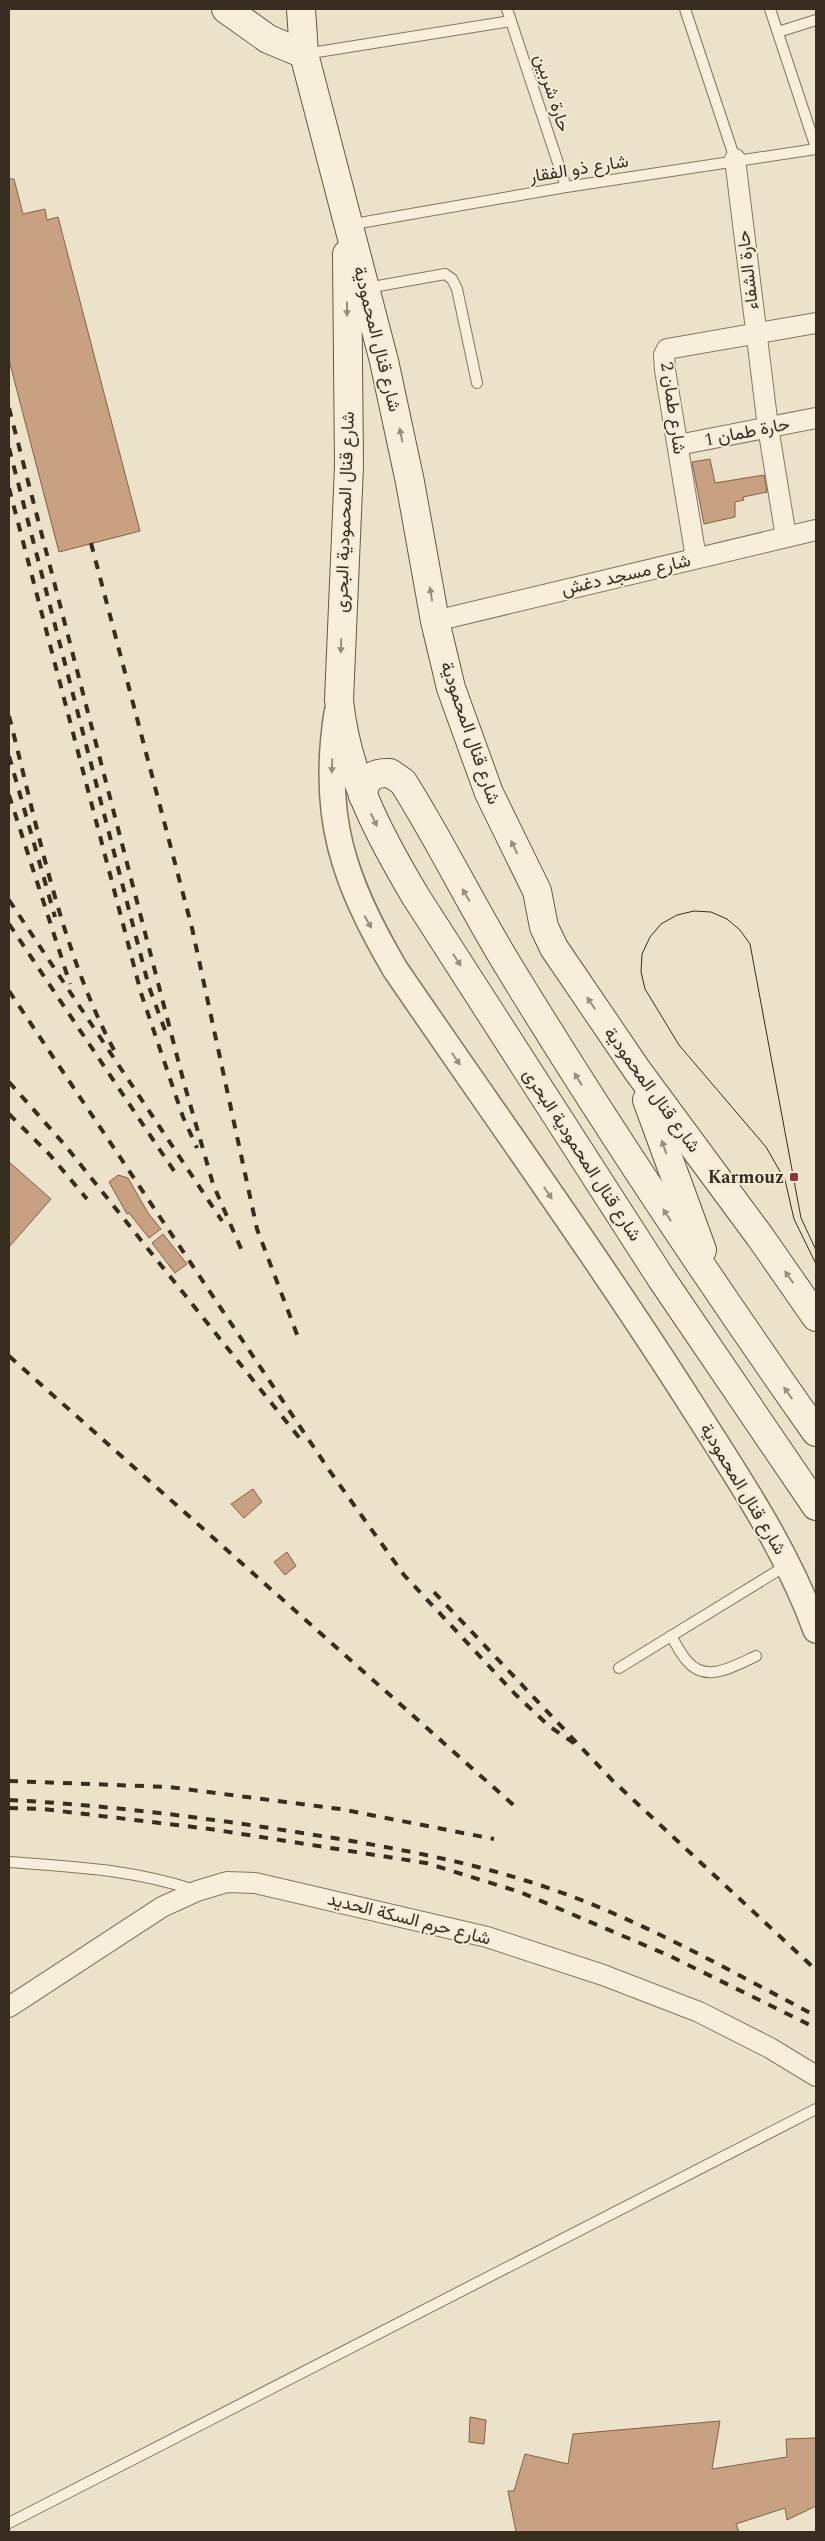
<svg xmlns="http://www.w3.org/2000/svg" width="825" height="2541" viewBox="0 0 825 2541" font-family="Spectral,Vazirmatn,serif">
<rect width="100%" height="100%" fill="#ece2c9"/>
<!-- building -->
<g fill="#c8a082" stroke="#856046">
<path d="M9 179H14L23 214 45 209 47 220 58 217 140 531 59 552 9 360Z"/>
<path d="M710 459 715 483 764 475 767 492 743 497 744 500 735 502V517L704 524 692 462Z"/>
<path d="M9 1162 51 1199 9 1247Z"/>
<path d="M118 1175 128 1178 148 1213 161 1229 149 1238 129 1213 127 1214 109 1182Z"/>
<path d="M163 1234 187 1264 175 1273 152 1243Z"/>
<path d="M253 1489 262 1502 244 1518 231 1504Z"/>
<path d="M287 1552 296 1566 285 1575 274 1562Z"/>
<path d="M470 2417 486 2420 484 2444 469 2442Z"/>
<path d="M720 2421 712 2469 787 2457 786 2439 816 2438V2506L787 2520 785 2508 736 2524 739 2532H516L508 2491H514L525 2454 568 2464 573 2434Z"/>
</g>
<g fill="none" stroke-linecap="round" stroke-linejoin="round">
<defs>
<g id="service">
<path d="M507 9 566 187"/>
<path d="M685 9 735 159"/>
<path d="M770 9 816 148"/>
<path d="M778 32 816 20"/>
<path d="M305 54 511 21"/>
<path d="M348 225 566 187 816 149"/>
<path d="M367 288 445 274 452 279 457 289 477 383"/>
<path d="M671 1636C676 1644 681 1655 688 1662 707 1684 736 1665 756 1656"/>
<path d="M619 1668 787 1565"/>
<path d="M9 1862C76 1867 130 1869 195 1890"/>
<path d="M9 2523 816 2109"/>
</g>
<g id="minor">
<path d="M735 159 768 427 786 537"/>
<path d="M678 445 816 418"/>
<path d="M696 558 665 370 664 355 667 349 816 323"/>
<path d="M435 621 816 530"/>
<path d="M9 2007 162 1907 197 1891 227 1882 255 1883 487 1937 603 1975 699 2012 770 2048 816 2076"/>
</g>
<path id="tertiary" d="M337 713C321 816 343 880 395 969 492 1111 593 1251 686 1396 734 1472 785 1545 816 1630"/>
<g id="secondary">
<path d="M226 9 268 39 304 54"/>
<path d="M301 9 304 54 384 361 410 482 435 621 451 688 489 793 537 891 544 927 554 948 637 1070 761 1238 816 1317"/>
<path d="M347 254 349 466 339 700C346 773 379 835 416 897L661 1278 816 1506"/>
<path d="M363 796C364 779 373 772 390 773L403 782C441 842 472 907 509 967 606 1126 709 1280 816 1432"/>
<path d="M647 1100 702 1250"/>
</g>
</defs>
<!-- service casing -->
<use href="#service" stroke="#88755f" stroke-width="12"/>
<!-- minor casing -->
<use href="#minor" stroke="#88755f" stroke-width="22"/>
<!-- tertiary casing -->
<use href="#tertiary" stroke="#88755f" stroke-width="28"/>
<!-- secondary casing -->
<use href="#secondary" stroke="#6a5642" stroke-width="30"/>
<!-- service -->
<use href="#service" stroke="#f7efdc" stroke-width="10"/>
<!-- minor -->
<use href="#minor" stroke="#f7efdc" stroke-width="20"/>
<!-- tertiary -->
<use href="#tertiary" stroke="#f7efdc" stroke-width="25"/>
<!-- secondary -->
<use href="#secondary" stroke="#f7efdc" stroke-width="28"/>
<!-- tram -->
<path stroke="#392d21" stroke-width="1" d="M816 1250 801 1218 750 944 740 930 727 919 711 912 694 911 677 915 661 924 650 937 642 954 641 972 645 989 679 1045 766 1147 785 1180 794 1219 816 1264"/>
<!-- rail -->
<g stroke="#392d21" stroke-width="4" stroke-dasharray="9 9" stroke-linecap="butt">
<path d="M9 408 184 1083 213 1184 242 1251"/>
<path d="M9 448 149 987 166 1033"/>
<path d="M9 488 141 993 183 1117 197 1148"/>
<path d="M91 543 192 928 257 1229 298 1337"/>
<path d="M9 716C37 825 61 951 114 1050"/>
<path d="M9 756 55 917"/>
<path d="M9 795 70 984"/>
<path d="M9 900 222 1221"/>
<path d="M9 924 174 1171"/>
<path d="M9 991 329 1470 404 1575 515 1694 549 1726 578 1746"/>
<path d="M9 1082 64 1144 301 1440"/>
<path d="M9 1114 50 1155 87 1199"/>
<path d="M9 1356 519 1810"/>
<path d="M434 1592 612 1780 816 1970"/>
<path d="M9 1781 169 1787 340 1809 494 1839"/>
<path d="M9 1800C105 1805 200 1817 296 1832 391 1847 485 1863 576 1898 659 1930 738 1975 816 2016"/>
<path d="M9 1808 43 1809 210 1829 426 1863 520 1892 670 1956 816 2028"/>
</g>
</g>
<!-- one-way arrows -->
<defs><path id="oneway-solid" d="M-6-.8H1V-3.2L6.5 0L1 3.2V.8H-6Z" transform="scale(1.25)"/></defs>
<g fill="#988e7e">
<use href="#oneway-solid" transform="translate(347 309) rotate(90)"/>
<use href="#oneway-solid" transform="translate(401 435) rotate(-102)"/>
<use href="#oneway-solid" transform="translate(431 594) rotate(-99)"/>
<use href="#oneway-solid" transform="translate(341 646) rotate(92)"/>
<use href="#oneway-solid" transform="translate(332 766) rotate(92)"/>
<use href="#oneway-solid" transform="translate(374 820) rotate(65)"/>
<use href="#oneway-solid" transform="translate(514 847) rotate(-116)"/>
<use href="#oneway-solid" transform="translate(466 895) rotate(-121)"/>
<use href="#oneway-solid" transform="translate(368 922) rotate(61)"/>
<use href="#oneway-solid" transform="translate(457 960) rotate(57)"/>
<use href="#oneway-solid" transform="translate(591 1003) rotate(-124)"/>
<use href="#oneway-solid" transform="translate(456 1059) rotate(56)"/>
<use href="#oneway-solid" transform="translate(578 1079) rotate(-122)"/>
<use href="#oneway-solid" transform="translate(664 1147) rotate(-110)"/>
<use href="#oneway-solid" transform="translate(548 1193) rotate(56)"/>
<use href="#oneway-solid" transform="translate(667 1215) rotate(-123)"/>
<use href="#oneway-solid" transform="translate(789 1277) rotate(-125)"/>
<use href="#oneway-solid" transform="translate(788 1393) rotate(-125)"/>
</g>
<!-- markers -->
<rect fill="#933332" stroke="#f4ecd8" stroke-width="2" x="789" y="1172" width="10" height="10" rx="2.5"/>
<g text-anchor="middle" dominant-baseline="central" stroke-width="4" stroke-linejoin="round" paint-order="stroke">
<!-- street labels -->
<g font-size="18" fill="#392d21" stroke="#f4ecd8">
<text transform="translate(552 93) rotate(72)">حارة شربين</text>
<text transform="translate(579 169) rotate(-9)">شارع ذو الفقار</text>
<text transform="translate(748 270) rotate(-97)">حارة الشفاء</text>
<text transform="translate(377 339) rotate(76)">شارع قنال المحمودية</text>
<text transform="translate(673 408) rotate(82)">شارع طمان 2</text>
<text transform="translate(747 432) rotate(-11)">حارة طمان 1</text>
<text transform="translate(345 512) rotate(-88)">شارع قنال المحمودية البحرى</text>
<text transform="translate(626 575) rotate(-13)">شارع مسجد دغش</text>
<text transform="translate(470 733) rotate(71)">شارع قنال المحمودية</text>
<text transform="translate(652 1090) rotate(54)">شارع قنال المحمودية</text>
<text transform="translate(582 1155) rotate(57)">شارع قنال المحمودية البحرى</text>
<text transform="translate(743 1489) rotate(59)">شارع قنال المحمودية</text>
<text transform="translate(409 1919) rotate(14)">شارع حرم السكة الحديد</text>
</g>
<!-- poi labels -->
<g font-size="18" font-weight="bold" fill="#392d21" stroke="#f4ecd8" text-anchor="end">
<text x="784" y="1177">Karmouz</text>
</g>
</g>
<!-- border -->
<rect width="825" height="2541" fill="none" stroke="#392d21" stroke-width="20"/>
</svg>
